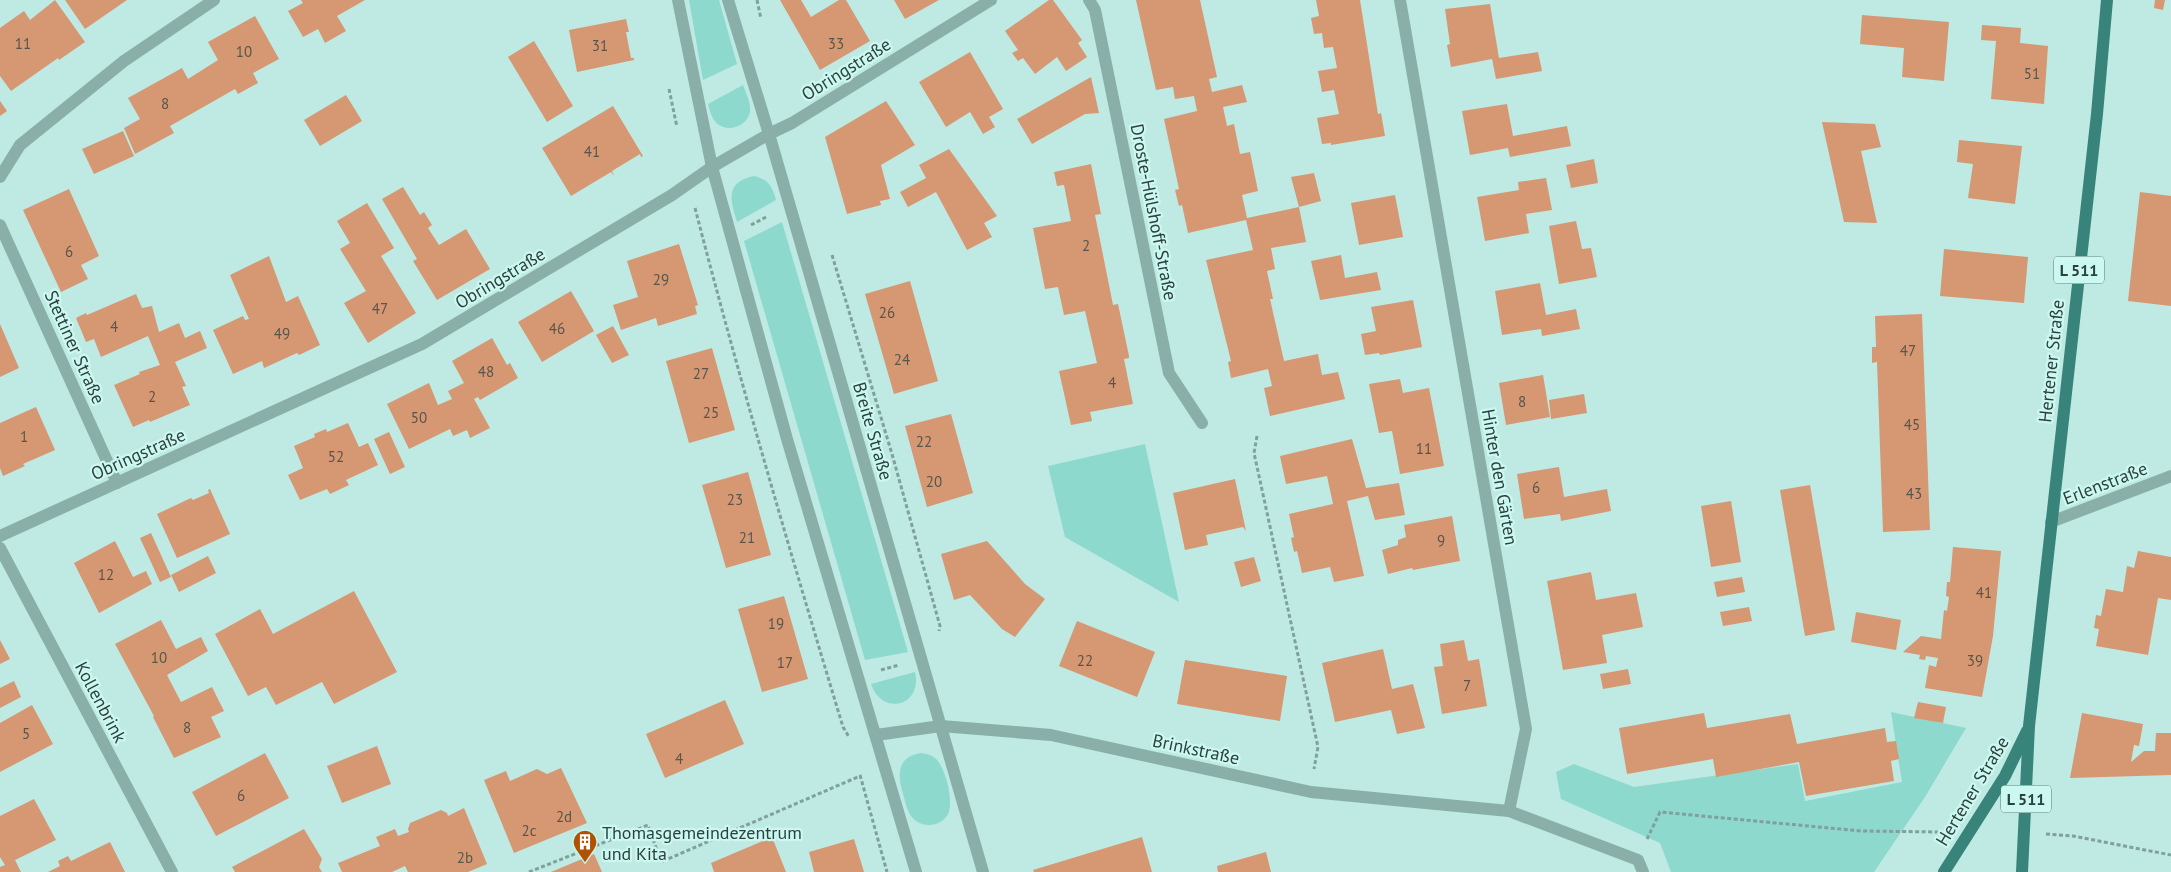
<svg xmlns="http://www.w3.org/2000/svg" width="2171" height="872" viewBox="0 0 2171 872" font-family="'PT Sans',sans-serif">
<rect width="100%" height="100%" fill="#beeae3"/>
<!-- green -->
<g fill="#8dd9ce">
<path d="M689 0H719L737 64 703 80Z"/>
<path d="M743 85C746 93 751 103 750 112 747 126 730 132 719 125 712 120 710 112 708 104Z"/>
<path d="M754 176C769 180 772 186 776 200L737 222C730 200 725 182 754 176Z"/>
<path d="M782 222 908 652 865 660 744 241Z"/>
<path d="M1145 444 1179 602 1065 537 1048 466Z"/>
<path d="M915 672C923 706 882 717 871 684Z"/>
<path d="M1891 712 1966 728 1925 797 1874 872H1671L1660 843 1561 799 1556 772 1574 764 1634 787 1798 764 1805 801 1902 782Z"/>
<path d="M921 753C927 754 931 755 935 758 946 767 955 804 947 816 938 828 920 828 911 816 907 810 905 801 903 794 897 774 897 757 921 753Z"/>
</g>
<!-- building -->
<g fill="#d69773">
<path d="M55 0 85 42 59 60 58 58 11 91 0 76V28L24 11 30 20Z"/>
<path d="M65 0H127L85 29Z"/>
<path d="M301 0H365L337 16 346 31 325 43 318 29 303 37 288 11 303 3Z"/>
<path d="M780 0H801L811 17 839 0H846L870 41 820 70Z"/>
<path d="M894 0H939L905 19Z"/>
<path d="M1049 0H1053L1082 40 1078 43 1087 57 1066 71 1057 57 1035 74 1023 58 1018 61 1012 53 1018 50 1005 31Z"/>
<path d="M1136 0H1200L1217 77 1209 79 1212 92 1242 85 1247 102 1223 107 1227 126 1234 124 1240 154 1250 152 1258 191 1242 195 1247 218 1299 207 1306 242 1271 248 1275 269 1267 271 1273 299H1270L1284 361 1318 354 1322 375 1338 372 1345 399 1270 416 1264 388 1272 386 1268 369 1231 378 1228 362 1231 361 1206 260 1253 250 1246 220 1188 233 1182 205 1179 206 1175 190 1179 189 1164 119 1197 111 1194 96 1175 99 1173 87 1156 90Z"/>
<path d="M1316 0H1360L1378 114 1381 113 1385 136 1331 145V143L1322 144 1317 118 1339 114 1334 90 1322 92 1318 71 1337 68 1333 47 1324 48 1322 33 1314 34 1311 18 1319 16Z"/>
<path d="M2155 0H2165L2163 10 2154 8Z"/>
<path d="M1490 4 1499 58 1538 52 1542 71 1496 79 1492 59 1451 67 1447 45 1450 44 1445 9Z"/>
<path d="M1862 15 1949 22 1944 81 1902 77 1904 48 1860 44Z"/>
<path d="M255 16 279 59 253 73 258 83 238 94 235 89 170 126 174 133 135 154 124 128 140 119 128 98 182 68 188 79 218 60 208 42Z"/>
<path d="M626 19 629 32H626L631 58H634V60L577 72 569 30Z"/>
<path d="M1982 25 2021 28 2020 43 2048 46 2044 104 1991 99 1996 41 1981 40Z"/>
<path d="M534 41 573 106 547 122 508 57Z"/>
<path d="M970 52 1003 109 989 117 995 127 983 134 970 112 946 127 919 82Z"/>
<path d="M1091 77 1099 113 1085 114 1032 144 1017 119Z"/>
<path d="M346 95 362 121 320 146 304 120Z"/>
<path d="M0 101 7 111 0 116Z"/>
<path d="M886 101 915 145 881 165 890 199 880 201 881 205 847 214 825 137Z"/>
<path d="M1507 104 1513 136 1567 126 1571 146 1510 157 1508 148 1470 155 1462 111Z"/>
<path d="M613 106 643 156 641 157 640 154 612 171 614 176 611 172 571 196 542 148Z"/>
<path d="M1822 122 1875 124 1881 147 1861 151 1877 223 1844 222Z"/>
<path d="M123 131 134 156 94 174 82 149Z"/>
<path d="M1959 140 2022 146 2015 204 1968 198 1973 164 1957 162Z"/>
<path d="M949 149 997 216 984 223 992 237 967 250 936 192 908 207 900 192 926 178 919 165Z"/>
<path d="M1594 159 1598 183 1571 188 1566 165Z"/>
<path d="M1091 164 1101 214 1095 215 1113 305 1118 304 1129 356V358L1124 359 1133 404 1090 412 1092 421 1071 425 1059 371 1097 363 1085 311 1064 315 1058 287 1045 289 1033 228 1071 221 1064 185 1057 186 1054 172Z"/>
<path d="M1314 173 1321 201 1299 207 1291 177Z"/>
<path d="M1546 178 1552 210 1526 214 1529 233 1485 241 1477 197 1519 190 1518 182Z"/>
<path d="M403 187 420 215 424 212 432 225 428 228 439 245 466 229 490 269 437 300 413 261 417 259 382 199Z"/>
<path d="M69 189 99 256 81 265 88 279 61 292 23 210Z"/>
<path d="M2140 192 2171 196V306L2128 301Z"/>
<path d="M1395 195 1403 237 1359 245 1351 203Z"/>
<path d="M367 203 394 248 381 256 416 313 368 343 344 303 366 291 340 249 350 243 337 221Z"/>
<path d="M1576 221 1582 249 1591 248 1597 277 1559 284 1549 226Z"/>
<path d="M679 244 698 305 695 306 697 314 658 326 656 318 621 330 613 305 638 297 627 261Z"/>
<path d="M1944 249 2028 257 2024 303 1940 296Z"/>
<path d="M1341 255 1345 278 1377 272 1381 290 1320 300 1311 261Z"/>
<path d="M269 256 286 302 298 296 320 345 299 355 297 353 264 368 262 361 233 374 213 330 243 316 245 320 249 319 230 275Z"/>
<path d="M910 281 938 381 894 394 865 294Z"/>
<path d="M1540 283 1546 315 1576 309 1580 329 1542 336 1541 329 1502 335 1495 291Z"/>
<path d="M571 291 594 331 542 362 518 322Z"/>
<path d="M136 294 142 308 152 306 159 332 179 323 185 338 200 331 207 348 175 362 186 386 182 387 190 405 150 422 149 420 133 427 114 385 140 374 139 372 160 365 148 336 101 357 94 339 86 342 76 318 86 313 87 315Z"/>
<path d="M1413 300 1422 347 1380 355 1379 353 1365 355 1361 334 1376 331 1371 307Z"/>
<path d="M1922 314 1930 530 1883 532 1877 362 1872 363V347H1876L1875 316Z"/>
<path d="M0 324 19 368 0 377Z"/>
<path d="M613 326 629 355 612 363 596 335Z"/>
<path d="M492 338 507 365 510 363 518 378 480 400 478 397 474 399 490 428 470 438 467 430 453 436 450 429 409 449 387 404 429 383 438 405 452 399 448 391 464 383 452 361Z"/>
<path d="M712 348 735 430 689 443 666 361Z"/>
<path d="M1543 375 1550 417 1506 425 1499 383Z"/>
<path d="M1400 379 1403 393 1429 388 1444 466 1400 474 1392 431 1379 433 1369 384Z"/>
<path d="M1584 394 1587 413 1551 419 1549 400Z"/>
<path d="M36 407 55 450 23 464 25 466 3 476 0 468V423Z"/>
<path d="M951 414 973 493 927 507 905 426Z"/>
<path d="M348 423 359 447 368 443 378 465 346 480 349 485 330 494 327 489 300 500 288 475 303 468 294 446 315 437 314 434 326 429 327 432Z"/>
<path d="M389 432 405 467 390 474 374 439Z"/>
<path d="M1352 439 1366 488 1399 483 1405 515 1375 520 1368 496 1347 501 1364 576 1334 582 1330 567 1302 573 1297 551 1294 552 1291 538 1294 537 1289 514 1333 504 1327 476 1286 484 1280 456Z"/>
<path d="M1559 467 1564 497 1607 489 1611 511 1561 521 1560 514 1524 519 1517 474Z"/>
<path d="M748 472 771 555 726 568 702 485Z"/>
<path d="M1235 479 1246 531 1243 527 1206 535 1208 545 1185 550 1173 493Z"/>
<path d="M1810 485 1835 630 1805 636 1780 490Z"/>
<path d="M210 489 230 534 177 558 157 514 191 498 193 500 209 493 208 490Z"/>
<path d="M1731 501 1741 562 1711 567 1701 506Z"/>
<path d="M1452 516 1460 561 1413 570 1412 568 1388 574 1382 550 1398 545V540L1406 537 1404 525Z"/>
<path d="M151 533 171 577 160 582 140 538Z"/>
<path d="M115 541 133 577 146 571 152 584 99 613 74 563Z"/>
<path d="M987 541 1025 584 1045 599 1015 637 1002 629 970 595 954 600 941 554Z"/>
<path d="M1953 547 2001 551 1993 636 1982 697 1925 688 1929 665 1936 667 1938 658 1926 656 1925 660 1919 659 1920 655 1903 652 1921 636 1941 639 1944 610 1947 611 1949 597 1946 596 1947 582H1950Z"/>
<path d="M2138 551 2171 557V600L2158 598 2148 655 2096 646 2099 629 2094 628 2096 615 2101 616 2106 589 2123 592 2127 566 2134 568Z"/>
<path d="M208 556 216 573 179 592 171 575Z"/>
<path d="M1254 557 1261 581 1241 587 1234 562Z"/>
<path d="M1591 572 1596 600 1636 593 1643 627 1602 635 1607 663 1563 670 1547 581Z"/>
<path d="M1742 577 1745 592 1717 597 1714 582Z"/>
<path d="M354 591 397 672 334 704 322 682 276 705 266 687 248 696 215 634 260 609 273 634Z"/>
<path d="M784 596 808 679 762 692 738 609Z"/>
<path d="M1749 607 1752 621 1723 626 1720 612Z"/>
<path d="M1856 612 1901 620 1896 650 1851 642Z"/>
<path d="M161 620 176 649 201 637 208 651 167 675 181 702 212 687 224 711 211 717 221 737 174 758 153 717 154 716 115 644Z"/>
<path d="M1077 621 1155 652 1137 697 1059 666Z"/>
<path d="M0 640 10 659 0 664Z"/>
<path d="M1464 640 1468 661 1479 659 1487 706 1442 714 1434 667 1443 666 1440 644Z"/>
<path d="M1383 649 1392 689 1413 684 1425 728 1397 734 1391 710 1335 722 1322 663Z"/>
<path d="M1185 660 1287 676 1280 721 1177 704Z"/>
<path d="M1628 669 1631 684 1603 689 1600 674Z"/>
<path d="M14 681 21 697 0 708V688Z"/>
<path d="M725 700 744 744 665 778 646 734Z"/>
<path d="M1918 702 1946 707 1943 723 1914 718Z"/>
<path d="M32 705 53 744 0 772V723Z"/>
<path d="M1704 713 1707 728 1790 714 1797 744 1885 728 1887 742 1896 741 1899 759 1891 761 1894 781 1806 796 1799 762 1716 777 1713 759 1627 774 1619 728Z"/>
<path d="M2082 713 2143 724 2139 746 2134 745 2131 762 2144 751H2155L2156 733H2171V775L2070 778Z"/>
<path d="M377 746 391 784 342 803 327 766Z"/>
<path d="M265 753 289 798 216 836 192 792Z"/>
<path d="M561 768 587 823 514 853 484 780 506 771 510 781 537 769 547 774Z"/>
<path d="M34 799 56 840 15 860 21 872H0V867L5 865 0 857V816Z"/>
<path d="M464 808 487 864 468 872H408L405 866 392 872H342L338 863 380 846 376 837 395 829 398 836 409 832 408 829 410 823 441 810 447 813 448 816Z"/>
<path d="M304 829 322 859 319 867 322 872H235L232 867Z"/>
<path d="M772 837 786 872H714L711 863Z"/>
<path d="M1142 837 1152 872H1034L1033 870Z"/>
<path d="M854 839 864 872H814L809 852Z"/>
<path d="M110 842 125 872H48L60 866 58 861 68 856 71 861Z"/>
<path d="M1266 852 1271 872H1218L1217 866Z"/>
<path d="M594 854 602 872H551Z"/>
</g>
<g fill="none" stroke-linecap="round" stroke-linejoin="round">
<!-- path -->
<g stroke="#7fa09b" stroke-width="3" stroke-dasharray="4 2.5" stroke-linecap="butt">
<path d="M757 0 761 19"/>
<path d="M669 89 677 127"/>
<path d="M695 208C740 382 791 555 843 727L849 737"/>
<path d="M751 225 768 216"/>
<path d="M832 255 892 454 940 626 939 631"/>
<path d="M1257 436 1254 453 1318 747 1314 769"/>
<path d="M881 670 899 665"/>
<path d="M860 775 887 872"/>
<path d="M2046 834 2073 836 2171 855"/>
<path d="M1647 839 1660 812 1861 831 1940 832"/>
<path d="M529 872 648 825 661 862 860 776"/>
</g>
<!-- minor -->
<g stroke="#8aafa9" stroke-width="12">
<path d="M678 0 712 167 787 439 916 872"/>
<path d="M728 0 769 134 983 872"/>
<path d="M1089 0 1095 10 1169 373 1202 423"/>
<path d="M1400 0 1526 729 1509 811"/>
<path d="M0 177 20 145 124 61 214 0"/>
<path d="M0 225 117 483"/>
<path d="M2051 522 2171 476"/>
<path d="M0 536 422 344 672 195 712 167 769 134 792 123 991 0"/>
<path d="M0 548 172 872"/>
<path d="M876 735 941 726 1051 735 1311 792 1509 811 1638 860 1643 872"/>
</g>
<!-- major -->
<g stroke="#38847b" stroke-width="12">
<path d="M1944 872 2005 776 2027 731"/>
<path d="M2022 872 2029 726 2097 114 2107 0"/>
</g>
</g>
<!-- icons -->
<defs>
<symbol id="building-pin" viewBox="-11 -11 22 30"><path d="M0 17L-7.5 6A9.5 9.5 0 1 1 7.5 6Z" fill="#b05202" stroke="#cbf8f0"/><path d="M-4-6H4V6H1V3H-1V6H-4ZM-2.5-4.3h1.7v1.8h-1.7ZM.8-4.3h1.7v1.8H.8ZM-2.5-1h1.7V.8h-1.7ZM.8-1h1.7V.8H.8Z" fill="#fff"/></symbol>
</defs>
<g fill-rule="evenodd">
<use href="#building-pin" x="571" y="828" width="28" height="38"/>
</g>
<g text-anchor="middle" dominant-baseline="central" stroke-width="4.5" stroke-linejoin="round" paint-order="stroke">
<!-- number labels -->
<g font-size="15" fill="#58564a">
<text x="23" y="43">11</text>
<text x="836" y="43">33</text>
<text x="600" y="45">31</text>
<text x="244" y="51">10</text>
<text x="2032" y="73">51</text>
<text x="165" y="103">8</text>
<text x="592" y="151">41</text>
<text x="1086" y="245">2</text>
<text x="69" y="251">6</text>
<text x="661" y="279">29</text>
<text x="380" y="308">47</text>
<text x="887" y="312">26</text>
<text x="114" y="326">4</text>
<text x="557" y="328">46</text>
<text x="282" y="333">49</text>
<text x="1908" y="350">47</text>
<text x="902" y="359">24</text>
<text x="486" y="371">48</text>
<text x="701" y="373">27</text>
<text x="1112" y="382">4</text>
<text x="152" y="396">2</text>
<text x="1522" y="401">8</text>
<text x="711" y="412">25</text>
<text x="419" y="417">50</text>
<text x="1912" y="424">45</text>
<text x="24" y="436">1</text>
<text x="924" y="441">22</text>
<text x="1424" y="448">11</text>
<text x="336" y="456">52</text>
<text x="934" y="481">20</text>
<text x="1536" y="487">6</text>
<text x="1914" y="493">43</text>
<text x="735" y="499">23</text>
<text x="747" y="537">21</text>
<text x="1441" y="540">9</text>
<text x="106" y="574">12</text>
<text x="1984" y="592">41</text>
<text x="776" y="623">19</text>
<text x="159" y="657">10</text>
<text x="1085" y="660">22</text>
<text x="1975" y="660">39</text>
<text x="785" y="662">17</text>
<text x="1467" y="685">7</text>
<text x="187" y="727">8</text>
<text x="26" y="733">5</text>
<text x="679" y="758">4</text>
<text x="241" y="795">6</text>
<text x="564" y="816">2d</text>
<text x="529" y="830">2c</text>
<text x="465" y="857">2b</text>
</g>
<!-- shield labels -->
<g fill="#cbf8f0" stroke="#5d7773" stroke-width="1">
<rect x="2054" y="256.5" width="50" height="27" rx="4"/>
<rect x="2001" y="785.5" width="50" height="27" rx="4"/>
</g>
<g font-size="16" font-weight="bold" fill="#2e403d">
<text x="2079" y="270">L 511</text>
<text x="2026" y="799">L 511</text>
</g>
<!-- street labels -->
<g font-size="18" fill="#2e403d" stroke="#cbf8f0">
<text transform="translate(846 69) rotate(-32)">Obringstraße</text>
<text transform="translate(1154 212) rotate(79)">Droste-Hülshoff-Straße</text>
<text transform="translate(500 278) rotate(-31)">Obringstraße</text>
<text transform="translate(75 347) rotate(66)">Stettiner Straße</text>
<text transform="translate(2051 361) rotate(-84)">Hertener Straße</text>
<text transform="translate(873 431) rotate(74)">Breite Straße</text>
<text transform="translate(138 454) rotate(-24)">Obringstraße</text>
<text transform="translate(1500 477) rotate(80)">Hinter den Gärten</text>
<text transform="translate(2105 483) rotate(-21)">Erlenstraße</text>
<text transform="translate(101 702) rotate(62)">Kollenbrink</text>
<text transform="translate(1196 749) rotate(12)">Brinkstraße</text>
<text transform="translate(1972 791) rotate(-59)">Hertener Straße</text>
</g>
<!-- poi labels -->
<g font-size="18" fill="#2e403d" stroke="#cbf8f0" text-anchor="start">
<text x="602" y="832">Thomasgemeindezentrum<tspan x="602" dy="21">und Kita</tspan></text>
</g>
</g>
</svg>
